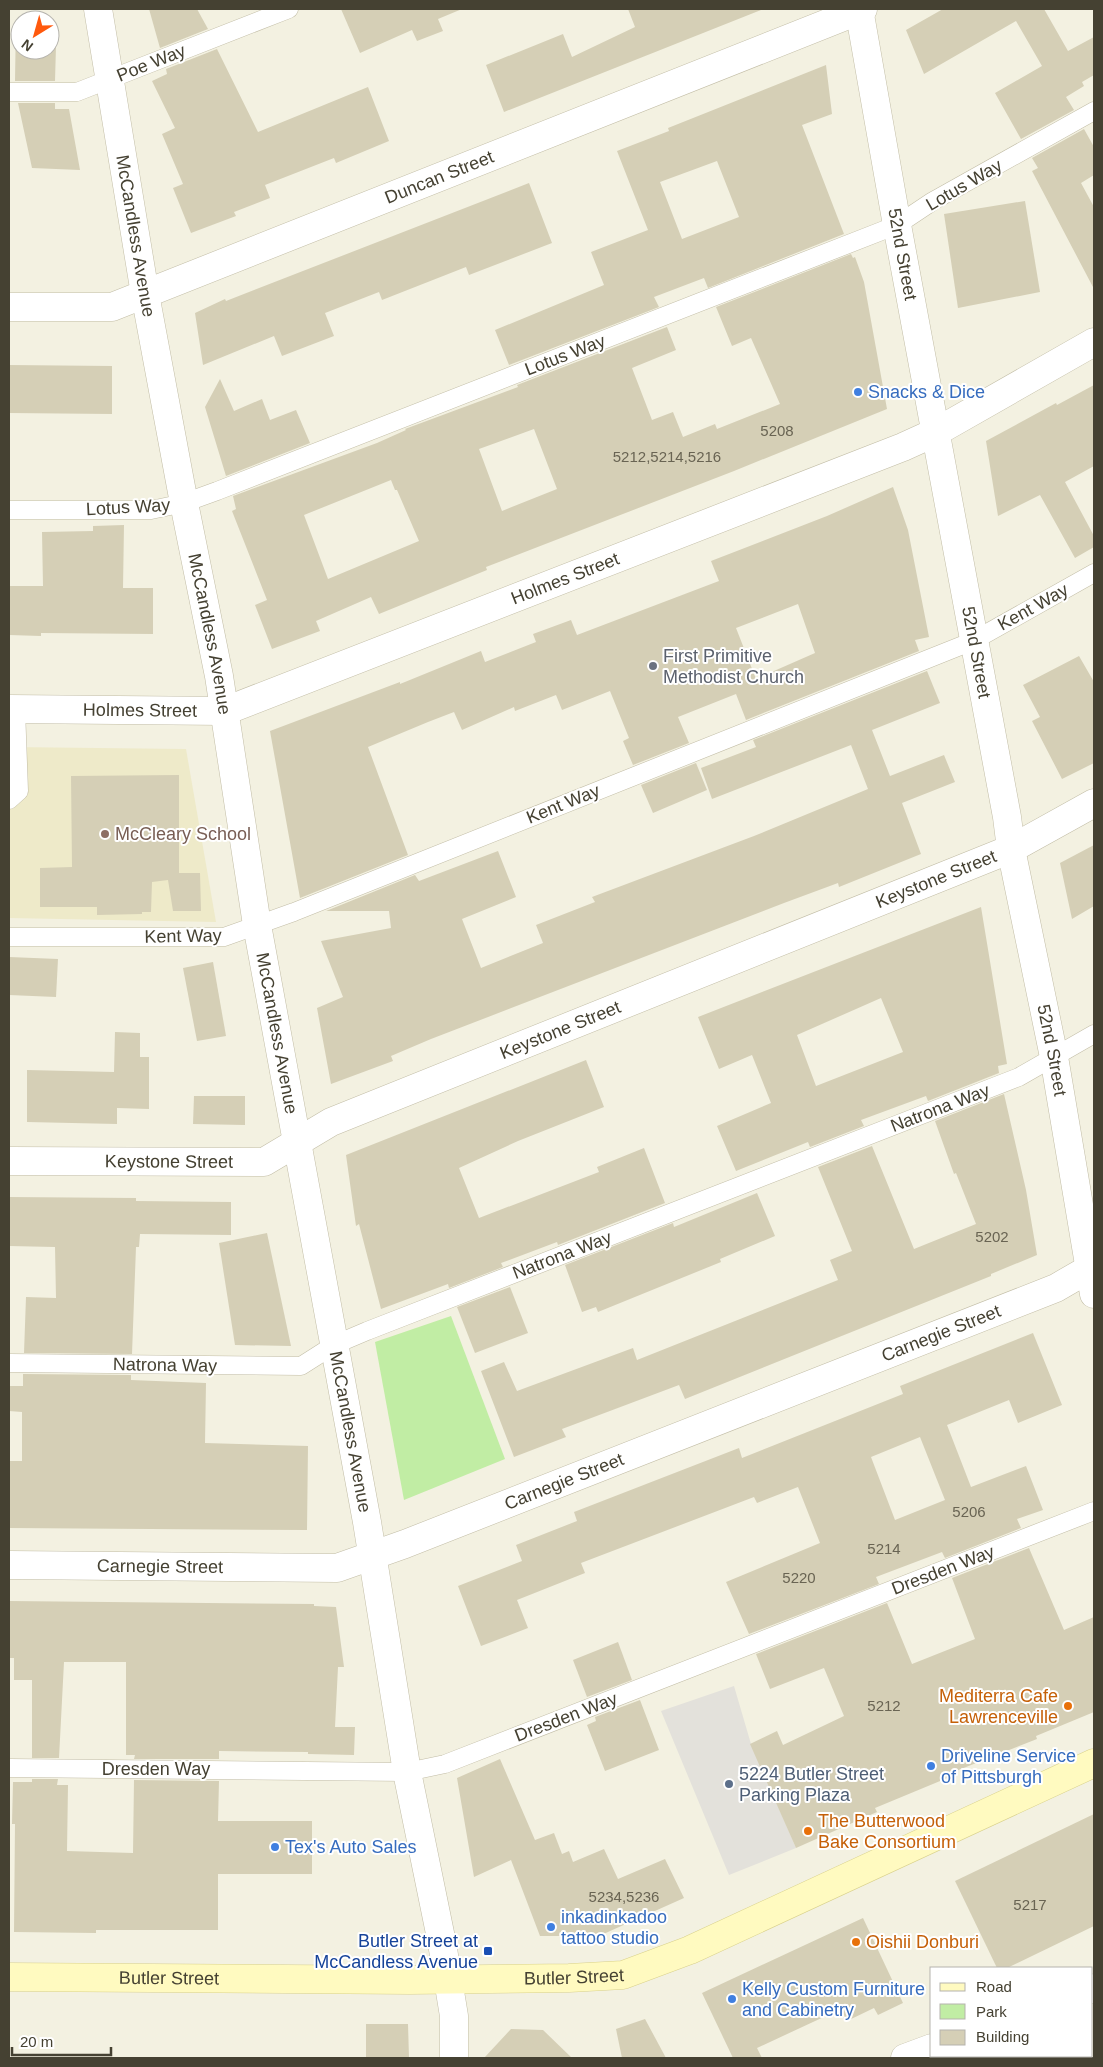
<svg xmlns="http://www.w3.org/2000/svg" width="1103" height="2067" viewBox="0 0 1103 2067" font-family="Helvetica,sans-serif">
<rect width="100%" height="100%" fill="#f3f1e1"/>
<!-- education -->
<path fill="#eeeac9" d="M9 747 186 749 216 922 9 918Z"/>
<!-- green -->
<path fill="#c1eda4" d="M451 1316 505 1459 404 1500 375 1342Z"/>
<!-- parking -->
<path fill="#e3e1db" d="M734 1686 751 1744 796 1848 729 1875 661 1711Z"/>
<!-- building -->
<g fill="#d5cfb6" fill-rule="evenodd">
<path d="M149 9H197L208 29 160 48Z"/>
<path d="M341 9H462L438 19 443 31 417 41 412 30 360 53Z"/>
<path d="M628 9H761V10L504 112 486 65 563 34 572 57 635 27Z"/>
<path d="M943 9H1044L1068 51 1094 37V75L1082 82 1084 86 1066 97 1074 110 1021 139 995 93 1042 66 1016 21 924 74 906 30Z"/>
<path d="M16 19 40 20H20V50H50L51 20 56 46 55 81H15Z"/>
<path d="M217 49 258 132 368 87 389 141 336 163 334 158 265 185 270 198 234 212 236 216 191 233 173 188 183 184 162 134 175 128 152 81 167 74 166 69Z"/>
<path d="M826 65 832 114 802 125 844 234 708 288 704 278 654 297 659 307 509 365 495 330 604 285 591 252 648 230 617 151 669 131 668 128ZM717 161 739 217 682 239 660 182Z"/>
<path d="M18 103H55V109H69L80 170 32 168Z"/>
<path d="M1084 129 1094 147V175L1081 183 1094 207V289L1032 171 1038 168 1032 158Z"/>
<path d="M529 183 552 243 469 275 466 267 382 300 379 292 325 313 334 336 282 356 274 336 203 365 195 313 225 299 226 301Z"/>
<path d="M1025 201 1040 292 958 308 944 214Z"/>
<path d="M851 254 853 258 855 257 864 282 887 409 734 471 486 567 487 570 379 614 371 597 316 621 320 631 272 649 255 605 267 600 232 511 236 509 233 496 377 443 406 430 405 429 518 387 517 385 667 327 676 350 632 368 652 420 673 412 683 437 715 424 717 429 780 404 751 338 732 346 716 307ZM534 429 557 489 502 511 479 449ZM391 480 395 490H397L419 541 328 579 304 515Z"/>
<path d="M9 365 112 366V414L9 413Z"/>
<path d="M220 379 234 411 262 399 270 420 296 410 310 443 226 476 205 407Z"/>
<path d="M1094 385V466L1065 482 1094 536V547L1075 558 1040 495 998 516 986 441 1056 403 1057 405Z"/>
<path d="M893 487 908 530 929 637 915 640 919 651 746 720 736 694 678 717 689 743 633 765 623 741 629 738 610 691 562 710 556 695 515 711 514 707 462 730 454 712 428 722 368 747 408 855 300 898 270 731 400 682V684L481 651 485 662 536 642 533 634 571 620 577 635 719 581 711 561 827 516ZM798 604 815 653 756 679 736 628Z"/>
<path d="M124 525 123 588H153V634L41 633V636L9 635V586H43L42 532 93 531V526Z"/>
<path d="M1079 656 1094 682V763L1062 779 1032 721 1040 717 1023 685Z"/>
<path d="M927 671 940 703 872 730 890 776 944 755 955 782 902 803 921 854 839 887 838 883 784 903 431 1039 391 1056 393 1061 331 1084 317 1008 343 997 321 941 391 928 389 911H326L415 875 419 881 498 851 516 897 462 919 481 968 543 943 536 925 595 902 592 897 754 836 868 789 851 745 712 799 701 768 756 747 753 740Z"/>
<path d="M696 763 707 790 653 813 641 785Z"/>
<path d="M179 775V873H200L201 911H173L168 880 152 882 151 912H142V914L97 915V907H40V868L72 867 71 776Z"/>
<path d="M1094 845V906L1072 919 1060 863Z"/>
<path d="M981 907 1007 1064 998 1066 999 1073 928 1101 926 1096 861 1120 864 1126 810 1147 808 1142 736 1171 717 1126 771 1103 752 1055 719 1069 698 1017ZM881 998 903 1052 816 1086 797 1035Z"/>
<path d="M9 957 58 959 56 997 9 995Z"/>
<path d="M213 962 226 1036 197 1041 183 968Z"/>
<path d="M115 1032 140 1033V1057H149V1109L117 1108V1124L27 1122V1070L114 1072Z"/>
<path d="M586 1060 604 1107 518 1141 459 1168 479 1218 599 1172 597 1167 644 1148 665 1203 558 1245 557 1242 501 1263 503 1267 449 1288 448 1284 381 1309 359 1224 356 1226 346 1155Z"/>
<path d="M1004 1094 1026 1190 1037 1255 991 1274V1276L685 1399 679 1385 562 1429 566 1437 514 1457 481 1371 504 1362 517 1391 633 1348 637 1360 838 1280 830 1260 852 1251 818 1167 872 1146 914 1249 976 1224 956 1173 954 1174 935 1121Z"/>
<path d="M194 1096H245V1125L193 1124Z"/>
<path d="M757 1193 775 1236 720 1259 721 1262 598 1312 596 1307 582 1312 565 1265 673 1223 674 1227Z"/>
<path d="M9 1197 136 1198V1201L231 1202V1235L140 1234 139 1247H136L132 1354 24 1353 26 1297 56 1298 55 1247 9 1246Z"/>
<path d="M267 1233 291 1346 235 1345 219 1243Z"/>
<path d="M510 1287 528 1333 475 1353 457 1307Z"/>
<path d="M1033 1333 1062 1405 1018 1423 1009 1400 947 1425 971 1487 1026 1466 1043 1510 1017 1519 1021 1528 945 1558 942 1552 876 1577 879 1584 749 1634 726 1582 820 1543 798 1487 757 1503 754 1497 581 1563 585 1573 517 1600 528 1628 481 1646 458 1586 522 1561 516 1545 577 1521 574 1512 739 1448 742 1458 903 1394 900 1386ZM920 1437 945 1500 895 1520 871 1457Z"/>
<path d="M23 1374 131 1375V1380L206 1383 205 1443 308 1446 307 1530 9 1528V1461H22V1412L9 1411V1386H23Z"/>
<path d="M1029 1548 1064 1630 1094 1617V1712L1036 1736 1037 1739 956 1771 957 1774 875 1808 877 1812 796 1848 750 1744 777 1731 783 1745 844 1716 824 1668 770 1689 756 1654 887 1603 912 1664 975 1639 952 1578Z"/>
<path d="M9 1601 314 1604V1606L336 1607 344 1667H338L335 1727H355L354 1755 308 1754V1752L219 1751V1759H134L135 1755H126V1662H64L59 1758H32V1680H14V1658H9Z"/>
<path d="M618 1642 632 1680 587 1697 573 1660Z"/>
<path d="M640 1700 659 1750 605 1771 587 1725 596 1721 595 1717Z"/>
<path d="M500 1759 535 1840 554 1833 562 1854 569 1851 573 1862 604 1849 618 1879 665 1859 684 1898 599 1936H540L511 1860 474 1877 457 1778Z"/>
<path d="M32 1779H58L57 1785H68L67 1851 133 1853 134 1780 219 1781 218 1821H312V1874H218V1930H96V1933L14 1932 15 1824H12L13 1782H32Z"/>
<path d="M1094 1814V1926L1007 1968H997L955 1881Z"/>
<path d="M863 1918 903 2003 878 2015 874 2008 847 2021 841 2009 757 2048 762 2058H733L702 1993Z"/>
<path d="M645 2019 666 2058H622L616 2029Z"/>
<path d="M366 2024H408L409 2058H366Z"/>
<path d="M511 2029 543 2030 572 2058H484Z"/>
</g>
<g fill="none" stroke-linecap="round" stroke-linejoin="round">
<defs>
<g id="lane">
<path d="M9 92H77L289 9"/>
<path d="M9 510H151L184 503 217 491 897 225 933 201 1094 111"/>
<path d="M9 800 19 791 16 709"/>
<path d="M9 937H224L294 912 973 641 1094 573"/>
<path d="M9 1363 301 1366 334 1345 367 1331 1019 1077 1094 1034"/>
<path d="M9 1768 407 1772 445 1764 1094 1511"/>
</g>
<g id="street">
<path id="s1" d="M98 9 145 294 184 503 219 676 257 925 367 1522 407 1772 442 1943 454 2016V2058"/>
<path id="s2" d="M859 9 897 225 1007 817 1011 849 1054 1057 1094 1294"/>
<path id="s3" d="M9 307H112L863 9"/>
<path id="s4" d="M9 709 225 711 903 447 936 432 1094 342"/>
<path id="s5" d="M9 1161 264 1162 331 1122 1011 849 1094 803"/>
<path id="s6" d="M9 1565 337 1568 405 1544 1056 1288 1094 1266"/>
<path d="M1092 1989 1094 1988"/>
<path d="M905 2058 932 2048"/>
</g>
<g id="secondary">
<path id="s7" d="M9 1977 410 1980 569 1978 623 1975 690 1950 1094 1763"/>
</g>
</defs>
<!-- lane casing -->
<use href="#lane" stroke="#c2bda6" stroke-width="19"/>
<!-- street casing -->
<use href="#street" stroke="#c2bda6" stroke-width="29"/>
<!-- secondary casing -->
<use href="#secondary" stroke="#d9d18b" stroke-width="29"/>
<!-- lane -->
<use href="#lane" stroke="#fff" stroke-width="18"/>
<!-- street -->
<use href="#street" stroke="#fff" stroke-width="28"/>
<!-- secondary -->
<use href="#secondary" stroke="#fffac0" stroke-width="28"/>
</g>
<!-- markers -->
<g fill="#3f7fe0" stroke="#fff" stroke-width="2">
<circle cx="858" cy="392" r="5"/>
<circle cx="931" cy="1766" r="5"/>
<circle cx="275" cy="1847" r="5"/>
<circle cx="551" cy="1927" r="5"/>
<circle cx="732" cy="1999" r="5"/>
</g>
<circle fill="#6b7280" stroke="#fff" stroke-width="2" cx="653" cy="666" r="5"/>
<circle fill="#8d6e63" stroke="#fff" stroke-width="2" cx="105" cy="834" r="5"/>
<g fill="#e8710a" stroke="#fff" stroke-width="2">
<circle cx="1068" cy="1706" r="5"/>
<circle cx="808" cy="1831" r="5"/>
<circle cx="856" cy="1942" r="5"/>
</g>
<circle fill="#5c6f8a" stroke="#fff" stroke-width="2" cx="729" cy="1784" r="5"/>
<rect fill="#1a4fb4" stroke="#fff" stroke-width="2" x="483" y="1946" width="10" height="10" rx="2.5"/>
<g text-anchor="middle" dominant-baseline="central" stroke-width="4" stroke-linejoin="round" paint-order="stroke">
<!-- number labels -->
<g font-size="15" fill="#696453">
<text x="777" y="430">5208</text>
<text x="667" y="456">5212,5214,5216</text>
<text x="992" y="1236">5202</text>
<text x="969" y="1511">5206</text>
<text x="884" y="1548">5214</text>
<text x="799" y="1577">5220</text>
<text x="884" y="1705">5212</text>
<text x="624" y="1896">5234,5236</text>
<text x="1030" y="1904">5217</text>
</g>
<!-- street labels -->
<g font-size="18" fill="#454132" stroke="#fff">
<text transform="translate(151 63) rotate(-22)">Poe Way</text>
<text stroke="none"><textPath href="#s3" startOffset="455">Duncan Street</textPath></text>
<text transform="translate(964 185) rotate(-30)">Lotus Way</text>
<text stroke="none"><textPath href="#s1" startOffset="230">McCandless Avenue</textPath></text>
<text stroke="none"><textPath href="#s2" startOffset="249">52nd Street</textPath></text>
<text transform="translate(565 355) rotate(-21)">Lotus Way</text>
<text transform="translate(128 507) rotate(-3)">Lotus Way</text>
<text stroke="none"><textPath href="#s4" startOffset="581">Holmes Street</textPath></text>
<text transform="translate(1033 607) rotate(-29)">Kent Way</text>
<text stroke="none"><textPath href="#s1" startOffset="635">McCandless Avenue</textPath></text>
<text stroke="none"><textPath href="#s2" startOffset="654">52nd Street</textPath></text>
<text stroke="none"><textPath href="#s4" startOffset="131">Holmes Street</textPath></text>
<text transform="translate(563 804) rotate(-22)">Kent Way</text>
<text stroke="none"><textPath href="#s5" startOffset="985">Keystone Street</textPath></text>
<text transform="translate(183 936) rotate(-1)">Kent Way</text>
<text stroke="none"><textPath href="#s5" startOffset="580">Keystone Street</textPath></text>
<text stroke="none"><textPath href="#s1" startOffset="1040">McCandless Avenue</textPath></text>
<text stroke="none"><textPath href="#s2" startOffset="1059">52nd Street</textPath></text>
<text transform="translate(940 1108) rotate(-21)">Natrona Way</text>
<text stroke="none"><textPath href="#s5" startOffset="160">Keystone Street</textPath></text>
<text transform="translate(562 1255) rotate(-21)">Natrona Way</text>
<text stroke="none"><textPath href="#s6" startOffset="976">Carnegie Street</textPath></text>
<text transform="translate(165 1365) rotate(1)">Natrona Way</text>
<text stroke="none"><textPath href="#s1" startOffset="1445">McCandless Avenue</textPath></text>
<text stroke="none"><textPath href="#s6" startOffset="571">Carnegie Street</textPath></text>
<text stroke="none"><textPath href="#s6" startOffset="151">Carnegie Street</textPath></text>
<text transform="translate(943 1570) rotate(-21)">Dresden Way</text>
<text transform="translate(566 1717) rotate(-21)">Dresden Way</text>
<text x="156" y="1769">Dresden Way</text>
<text stroke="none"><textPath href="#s7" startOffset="565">Butler Street</textPath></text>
<text stroke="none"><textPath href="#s7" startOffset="160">Butler Street</textPath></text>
</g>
<!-- shop labels -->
<g font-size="18" fill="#366cbe" stroke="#fff" text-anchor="start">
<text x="868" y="392">Snacks &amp; Dice</text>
<text x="941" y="1756">Driveline Service<tspan x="941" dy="21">of Pittsburgh</tspan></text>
<text x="285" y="1847">Tex's Auto Sales</text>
<text x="561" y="1917">inkadinkadoo<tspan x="561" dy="21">tattoo studio</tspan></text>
<text x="742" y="1989">Kelly Custom Furniture<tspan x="742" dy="21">and Cabinetry</tspan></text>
</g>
<!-- worship labels -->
<g font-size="18" fill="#5b616d" stroke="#fff" text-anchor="start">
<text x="663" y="656">First Primitive<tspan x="663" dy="21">Methodist Church</tspan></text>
</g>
<!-- education labels -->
<g font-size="18" fill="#785e54" stroke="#fff" text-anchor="start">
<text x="115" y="834">McCleary School</text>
</g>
<!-- food labels -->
<g font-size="18" fill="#c56008" stroke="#fff" text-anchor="start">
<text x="1058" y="1696" text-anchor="end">Mediterra Cafe<tspan x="1058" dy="21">Lawrenceville</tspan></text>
<text x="818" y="1821">The Butterwood<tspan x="818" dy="21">Bake Consortium</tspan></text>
<text x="866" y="1942">Oishii Donburi</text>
</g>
<!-- service labels -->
<g font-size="18" fill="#4e5e75" stroke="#fff" text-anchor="start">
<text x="739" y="1774">5224 Butler Street<tspan x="739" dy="21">Parking Plaza</tspan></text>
</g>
<!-- transit labels -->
<g font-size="18" fill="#164399" stroke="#fff" text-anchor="end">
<text x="478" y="1941">Butler Street at<tspan x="478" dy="21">McCandless Avenue</tspan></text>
</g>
</g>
<!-- border -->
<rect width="1103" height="2067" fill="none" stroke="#454132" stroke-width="20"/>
<!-- legend -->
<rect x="930" y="1967" width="162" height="90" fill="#ffffff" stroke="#b5b3ad"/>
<rect x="940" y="1983" width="25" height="8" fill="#fffac0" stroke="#b5b3ad"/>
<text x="976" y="1992" font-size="15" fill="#454132">Road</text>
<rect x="940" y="2004" width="25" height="15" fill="#c1eda4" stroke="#b5b3ad"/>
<text x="976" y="2017" font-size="15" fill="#454132">Park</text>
<rect x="940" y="2030" width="25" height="15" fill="#d5cfb6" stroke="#b5b3ad"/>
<text x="976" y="2042" font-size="15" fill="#454132">Building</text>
<!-- north arrow -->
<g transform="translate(35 35) rotate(217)"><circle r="24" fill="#ffffff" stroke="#b5b3ad"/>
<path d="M0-4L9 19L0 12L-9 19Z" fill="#ff590d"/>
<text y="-8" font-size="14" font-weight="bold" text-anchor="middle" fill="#454132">N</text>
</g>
<!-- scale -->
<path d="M12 2047v8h99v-8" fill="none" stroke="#454132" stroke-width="2.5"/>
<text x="20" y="2047" font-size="15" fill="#454132" stroke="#ffffff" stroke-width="4" paint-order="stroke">20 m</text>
</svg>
